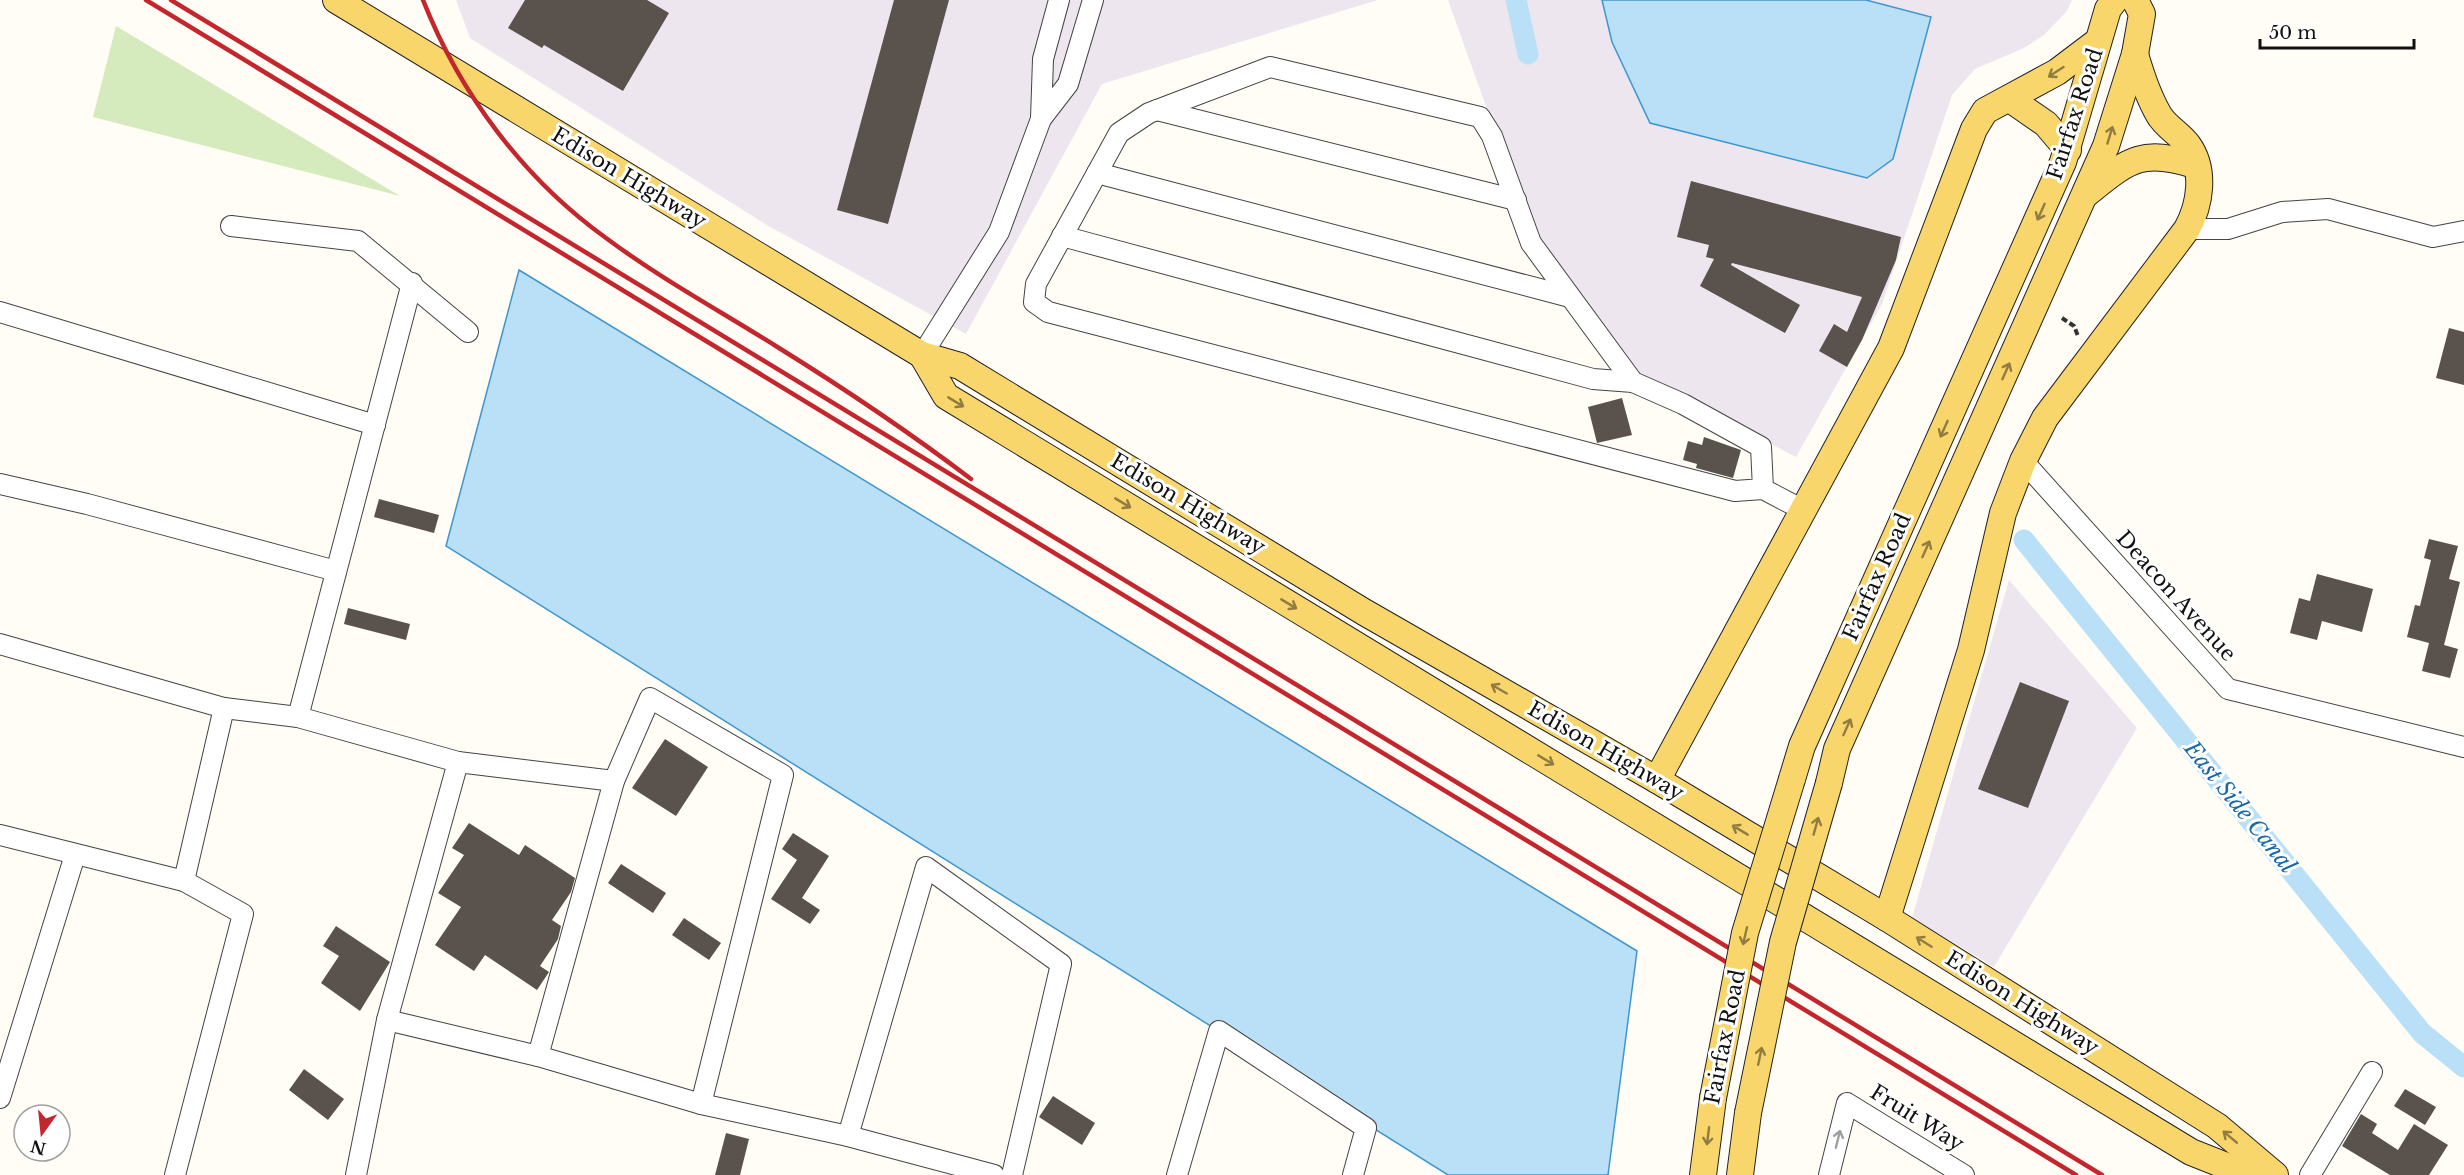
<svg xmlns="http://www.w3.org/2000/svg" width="2464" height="1175" viewBox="0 0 2464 1175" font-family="'Libre Baskerville',serif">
<rect width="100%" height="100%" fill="#fffdf5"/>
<!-- industrial -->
<g fill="#eee6ef">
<path d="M456 0H1378L1102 84 966 334 765 224 470 38Z"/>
<path d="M1448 0H2072L2067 11 2044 35 2024 48 1975 69 1952 95 1882 304 1796 457 1630 369 1534 241Z"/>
<path d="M2009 580 2137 728 1994 967 1912 918Z"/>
</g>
<!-- green -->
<path fill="#d5ebbd" d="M116 26 400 196 93 117Z"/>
<!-- water -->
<g fill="#b9e0f7" stroke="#3f96cf" stroke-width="1.5">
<path d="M1602 0H1866L1931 17 1893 159 1867 178 1650 123 1612 42Z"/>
<path d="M519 270 1637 951 1608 1175H1448L446 546Z"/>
</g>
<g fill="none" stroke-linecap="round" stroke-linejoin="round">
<!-- canal -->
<g stroke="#b9e0f7" stroke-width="21">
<path d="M1516 0 1528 54"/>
<path d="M2024 540 2422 1033 2464 1067"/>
</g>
</g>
<!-- building -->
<g fill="#5a524d">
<path d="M525 0H647L669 13 623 91 544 45 542 48 508 28Z"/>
<path d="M894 0H949L888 224 837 210Z"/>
<path d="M1691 181 1901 237 1896 260 1862 340 1847 367 1819 351 1834 324 1847 332 1862 297 1732 263 1731 265 1800 305 1785 333 1700 286 1714 259 1706 257 1709 245 1677 237Z"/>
<path d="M2449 328 2464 332V385L2436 378Z"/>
<path d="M1622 398 1632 435 1597 443 1588 407Z"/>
<path d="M1704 437 1741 450 1733 478 1696 468 1697 464 1683 460 1688 441 1702 445Z"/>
<path d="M379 499 439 515 434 533 374 517Z"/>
<path d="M2429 539 2458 546 2449 579 2460 582 2444 645 2458 649 2450 678 2422 671 2429 643 2407 637 2415 605 2420 606 2431 560 2424 558Z"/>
<path d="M2317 574 2373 589 2362 632 2322 621 2317 640 2290 633 2299 598 2310 601Z"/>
<path d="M348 608 410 624 406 640 344 624Z"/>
<path d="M2020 682 2069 701 2028 808 1978 789Z"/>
<path d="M665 739 708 767 676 816 632 788Z"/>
<path d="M469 823 519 855 525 845 575 878 571 892 552 920 561 926 558 939 540 966 549 972 537 990 485 955 474 971 435 945 461 907 438 893 464 855 452 848Z"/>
<path d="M793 833 829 856 802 898 820 910 810 924 771 899 797 860 782 849Z"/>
<path d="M621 864 666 893 653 913 608 883Z"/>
<path d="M684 918 721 943 709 960 672 935Z"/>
<path d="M336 926 390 962 360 1011 321 983 339 956 323 946Z"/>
<path d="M304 1069 344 1099 328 1120 289 1090Z"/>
<path d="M2405 1089 2436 1107 2425 1125 2394 1106Z"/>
<path d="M1053 1096 1095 1123 1082 1145 1039 1117Z"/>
<path d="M2361 1114 2377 1124 2372 1133 2398 1150 2414 1124 2448 1145 2429 1175H2390L2342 1146Z"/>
<path d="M726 1133 749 1139 740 1175H715Z"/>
</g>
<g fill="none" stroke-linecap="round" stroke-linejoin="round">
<defs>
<g id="minor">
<path d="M1157 110 1516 200"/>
<path d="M1041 119 1043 59 1059 0"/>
<path d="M1097 173 1570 297"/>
<path d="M231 226 358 241 468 332"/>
<path d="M2187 229H2228L2282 212 2328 209 2433 237 2464 231"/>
<path d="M1062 236 1593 379 1633 382"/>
<path d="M0 312 375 425"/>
<path d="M922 355 999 232 1041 119 1068 84 1093 0"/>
<path d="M2023 461 2228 689 2464 747"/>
<path d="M0 484 87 504 336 571"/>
<path d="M1763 489 1761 447 1683 404 1633 382 1531 243 1492 136 1480 117 1270 67 1149 113 1119 133 1036 284 1034 302 1048 312 1735 491 1763 489 1805 511"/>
<path d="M0 644 224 708 298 717 412 283"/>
<path d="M298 717 458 762"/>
<path d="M0 835 184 881 243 914 175 1175"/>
<path d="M184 881 224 708"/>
<path d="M387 1020 538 1056 701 1104 848 1136 994 1175"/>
<path d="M538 1056 614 781 650 698 783 775 701 1104"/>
<path d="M0 1098 75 855"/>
<path d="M848 1136 926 867 1061 964 1012 1175"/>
<path d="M356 1175 387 1020 458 762 614 781"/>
<path d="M1177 1175 1219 1031 1366 1128 1353 1175"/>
<path d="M1829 1175 1847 1103 1964 1175"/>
<path d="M2310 1175 2372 1072"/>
</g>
<g id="major">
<path d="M336 0 922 355 960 366 1364 612 1657 780 1887 918 2217 1126 2275 1175"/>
<path d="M2010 99 2046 124 2068 150"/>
<path d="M2086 194C2129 160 2140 148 2195 165"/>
<path d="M922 355 946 396 2191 1152 2249 1175"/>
<path d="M1792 779 1802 746 2063 162 2108 9 2115 0"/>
<path d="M1657 780 1891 348 1974 129 1985 111 2057 72 2098 41"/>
<path d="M1829 783 1837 749 2106 146 2135 54 2142 14 2135 0"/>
<path d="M1887 918 1971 650 2003 513 2023 461 2045 418 2187 229C2200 205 2206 170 2188 145 2180 134 2166 127 2159 115 2148 96 2141 75 2135 54"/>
<path d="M1703 1175 1713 1098"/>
<path d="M1740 1175 1748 1113"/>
</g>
</defs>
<!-- minor casing -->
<use href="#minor" stroke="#444" stroke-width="22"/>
<!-- major casing -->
<use href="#major" stroke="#222" stroke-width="28"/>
<!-- path -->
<path stroke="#333" stroke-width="4" stroke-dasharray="6 3" stroke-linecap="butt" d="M2062 318 2074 326 2078 336"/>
<!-- minor -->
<use href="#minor" stroke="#fff" stroke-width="20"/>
<!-- major -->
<use href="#major" stroke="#f9d66b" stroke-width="26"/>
<!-- rail -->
<g stroke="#c4262e" stroke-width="4.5">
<path d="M146 0 2076 1175"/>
<path d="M171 0 2102 1175"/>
<path d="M423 0C460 94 524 179 606 238 661 279 722 312 779 348 845 389 909 432 971 479"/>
</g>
<defs>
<g id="major-bridge">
<path d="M1713 1098 1745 933 1792 779"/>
<path d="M1748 1113 1783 942 1829 783"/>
</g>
</defs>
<!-- major-bridge casing -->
<use href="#major-bridge" stroke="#222" stroke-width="28" stroke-linecap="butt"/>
<!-- major-bridge -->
<use href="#major-bridge" stroke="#f9d66b" stroke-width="26"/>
</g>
<!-- one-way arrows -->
<defs><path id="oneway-shaft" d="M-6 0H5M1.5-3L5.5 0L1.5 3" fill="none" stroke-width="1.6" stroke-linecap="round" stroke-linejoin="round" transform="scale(1.5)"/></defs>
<g stroke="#917d42">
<use href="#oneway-shaft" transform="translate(2056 72) rotate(147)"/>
<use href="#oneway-shaft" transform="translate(2110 135) rotate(-73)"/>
<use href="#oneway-shaft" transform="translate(2041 212) rotate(114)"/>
<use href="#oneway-shaft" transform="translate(2006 371) rotate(-66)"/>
<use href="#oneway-shaft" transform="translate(956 402) rotate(31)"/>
<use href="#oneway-shaft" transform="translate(1944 429) rotate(114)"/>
<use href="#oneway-shaft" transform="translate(1123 503) rotate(31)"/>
<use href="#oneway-shaft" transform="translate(1926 549) rotate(-66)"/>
<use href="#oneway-shaft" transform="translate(1289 604) rotate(31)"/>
<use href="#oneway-shaft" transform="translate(1499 689) rotate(-150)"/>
<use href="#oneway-shaft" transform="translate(1847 727) rotate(-66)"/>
<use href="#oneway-shaft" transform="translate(1546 760) rotate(31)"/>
<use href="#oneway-shaft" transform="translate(1816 826) rotate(-74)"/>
<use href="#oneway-shaft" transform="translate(1740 830) rotate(-149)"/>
<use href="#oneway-shaft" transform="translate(1745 936) rotate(103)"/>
<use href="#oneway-shaft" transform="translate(1924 942) rotate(-148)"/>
<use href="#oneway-shaft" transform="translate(1760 1056) rotate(-78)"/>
<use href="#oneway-shaft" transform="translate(1708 1136) rotate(97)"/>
<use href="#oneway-shaft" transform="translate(2230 1137) rotate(-140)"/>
</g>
<use stroke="#a0a0a0" href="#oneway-shaft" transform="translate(1838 1139) rotate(-76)"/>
<g text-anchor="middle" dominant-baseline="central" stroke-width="6" stroke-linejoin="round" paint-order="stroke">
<!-- street labels -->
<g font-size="21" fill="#111" stroke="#fff">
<text transform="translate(2075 114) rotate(-72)">Fairfax Road</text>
<text transform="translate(629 178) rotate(31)">Edison Highway</text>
<text transform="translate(1188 504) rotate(31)">Edison Highway</text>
<text transform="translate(1877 577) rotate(-66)">Fairfax Road</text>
<text transform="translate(2176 596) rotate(48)">Deacon Avenue</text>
<text transform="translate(1606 751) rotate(30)">Edison Highway</text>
<text transform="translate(2022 1003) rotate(32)">Edison Highway</text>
<text transform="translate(1725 1037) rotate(-79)">Fairfax Road</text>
<text transform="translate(1917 1118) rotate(32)">Fruit Way</text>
</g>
<!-- water labels -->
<g font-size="22" font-style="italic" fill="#1768a6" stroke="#fff">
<text transform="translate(2240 807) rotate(51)">East Side Canal</text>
</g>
</g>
<!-- north arrow -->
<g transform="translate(42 1133) rotate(195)"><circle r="28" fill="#ffffff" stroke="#a0a0a0" stroke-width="1.5"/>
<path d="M0-4.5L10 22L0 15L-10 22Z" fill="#c4262e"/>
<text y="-9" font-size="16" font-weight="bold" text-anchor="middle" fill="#111111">N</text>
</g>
<!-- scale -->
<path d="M2260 39v9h154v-9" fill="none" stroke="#111111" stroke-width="3"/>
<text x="2269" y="39" font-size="18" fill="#111111" stroke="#ffffff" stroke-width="4.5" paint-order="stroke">50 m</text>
</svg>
